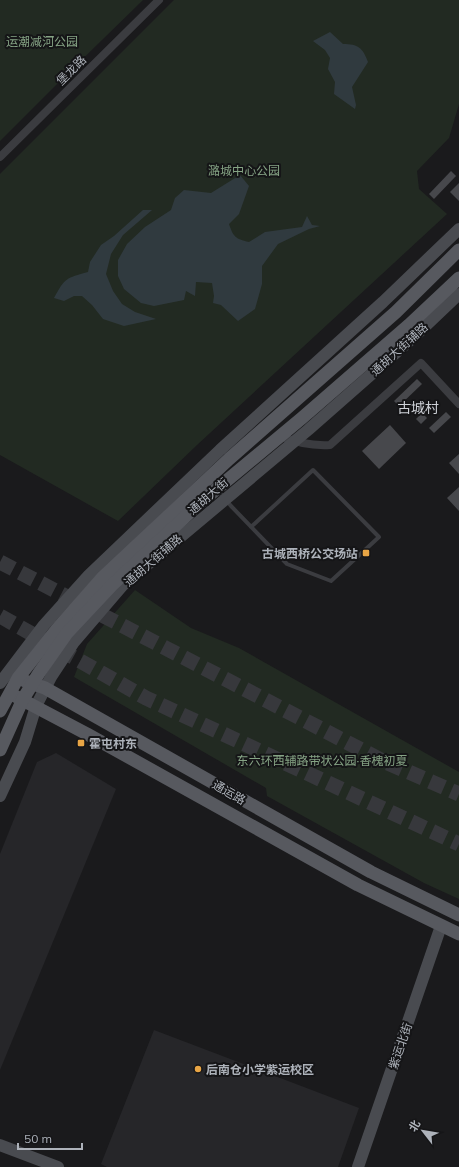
<svg xmlns="http://www.w3.org/2000/svg" width="459" height="1167" viewBox="0 0 459 1167" font-family="Mulish,'Noto Sans SC',sans-serif">
<rect width="100%" height="100%" fill="#1a1a1c"/>
<!-- built -->
<g fill="#262629">
<path d="M56 753 116 789 0 1070V854L37 762Z"/>
<path d="M154 1030 359 1108 338 1167H107L101 1164Z"/>
</g>
<!-- green -->
<g fill="#222a22">
<path d="M0 0H143L62 79 0 141Z"/>
<path d="M174 0H459V104L449 138 417 171 419 189 447 214 197 445 118 521 0 455V174Z"/>
<path d="M135 590 191 628 239 648 459 772V899L424 883 267 796 266 788 74 677 87 644Z"/>
</g>
<!-- water -->
<g fill="#303a3f">
<path d="M330 32 343 44C358 44 363 48 368 62L352 87 356 105 355 109 334 94 335 82 328 69 330 58 325 50 313 41Z"/>
<path d="M240 175 249 186 239 214 229 224C233 236 235 239 249 242L265 232 302 227 307 216 312 225 320 226 309 229 278 244 262 266V284L255 309 238 321 221 305 213 303 214 296 212 283 196 282 195 296 186 291 184 300 154 306 141 303 124 289 118 276V260L127 244 145 227 171 210 175 198 184 190 211 193Z"/>
<path d="M143 210H152L123 235 111 254 106 274 113 291 122 304 135 312 156 319 124 326 103 319 92 305 82 296H74L64 301 54 298C65 278 66 278 88 272L90 262 101 245 114 236Z"/>
</g>
<!-- building -->
<g fill="#47484c">
<path d="M451 171 456 176 434 199 429 194Z"/>
<path d="M459 183V201L450 192Z"/>
<path d="M417 379 422 384 399 406 394 401Z"/>
<path d="M446 412 451 417 434 433 429 428Z"/>
<path d="M422 413 427 418 421 424 416 419Z"/>
<path d="M390 425 406 443 379 469 362 451Z"/>
<path d="M459 454V474L449 463Z"/>
<path d="M459 487V511L447 498Z"/>
</g>
<g fill="none" stroke-linecap="round" stroke-linejoin="round">
<!-- highway-tunnel -->
<g stroke="#37383c" stroke-width="15" stroke-dasharray="15 8" stroke-linecap="butt">
<path d="M0 562 381 760 459 794"/>
<path d="M0 616 146 698 459 844"/>
</g>
<!-- lane -->
<path stroke="#3b3c40" stroke-width="4" d="M209 479 231 506 287 564 331 581 379 537 313 470 251 527"/>
<!-- street -->
<g stroke="#3b3c40" stroke-width="8">
<path d="M0 157 159 0"/>
<path d="M280 436C297 443 312 446 330 445L421 363 459 404"/>
</g>
<!-- secondary -->
<g stroke="#494b50" stroke-width="12">
<path d="M0 683 44 625 89 575 220 450 383 302 459 229"/>
<path d="M0 796 25 742 36 706 51 677 74 642 122 586 308 430 416 335 459 294"/>
<path d="M0 1145 58 1167"/>
<path d="M358 1167 441 926"/>
</g>
<!-- primary -->
<g stroke="#57595f" stroke-width="13">
<path d="M25 681 45 688 371 872 459 915"/>
<path d="M15 696 87 734 358 885 459 934"/>
<path d="M0 711 18 678 57 629 102 578 229 459 396 312 459 250"/>
<path d="M0 750 23 699 39 673 67 633 112 585 201 502 302 418 409 325 459 278"/>
</g>
</g>
<!-- markers -->
<g fill="#e8a545" stroke="#151517" stroke-width="1.5">
<rect x="362" y="549" width="8" height="8" rx="2"/>
<rect x="77" y="739" width="8" height="8" rx="2"/>
<circle cx="198" cy="1069" r="4"/>
</g>
<g text-anchor="middle" dominant-baseline="central" stroke-width="4" stroke-linejoin="round" paint-order="stroke">
<!-- park labels -->
<g font-size="12" fill="#86a485" stroke="#151517">
<text x="42" y="41">运潮减河公园</text>
<text x="244" y="170">潞城中心公园</text>
<text x="322" y="760">东六环西辅路带状公园·香槐初夏</text>
</g>
<!-- street labels -->
<g font-size="12" fill="#adb2ba" stroke="#151517">
<text transform="translate(71 70) rotate(-45)">堡龙路</text>
<text transform="translate(399 349) rotate(-42)">通胡大街辅路</text>
<text transform="translate(208 496) rotate(-41)">通胡大街</text>
<text transform="translate(153 560) rotate(-41)">通胡大街辅路</text>
<text transform="translate(229 792) rotate(30)">通运路</text>
<text transform="translate(400 1046) rotate(-71)">紫运北街</text>
</g>
<!-- poi labels -->
<g font-size="12" font-weight="bold" fill="#adb2ba" stroke="#151517" text-anchor="start">
<text x="358" y="553" text-anchor="end">古城西桥公交场站</text>
<text x="89" y="743">霍屯村东</text>
<text x="206" y="1069">后南仓小学紫运校区</text>
</g>
<!-- quarter labels -->
<g font-size="14" fill="#ced1d7" stroke="#151517">
<text x="418" y="408">古城村</text>
</g>
</g>
<!-- north arrow -->
<g transform="translate(423 1131) rotate(301)" stroke="#151517" stroke-width="3" paint-order="stroke">
<path d="M0-3L7 15L0 10L-7 15Z" fill="#adb2ba"/>
<text y="-6" font-size="11" font-weight="bold" text-anchor="middle" fill="#adb2ba">北</text>
</g>
<!-- scale -->
<path d="M18 1143v6h64v-6" fill="none" stroke="#adb2ba" stroke-width="2"/>
<text x="24" y="1143" font-size="12" fill="#adb2ba" stroke="#151517" stroke-width="3" paint-order="stroke">50 m</text>
</svg>
